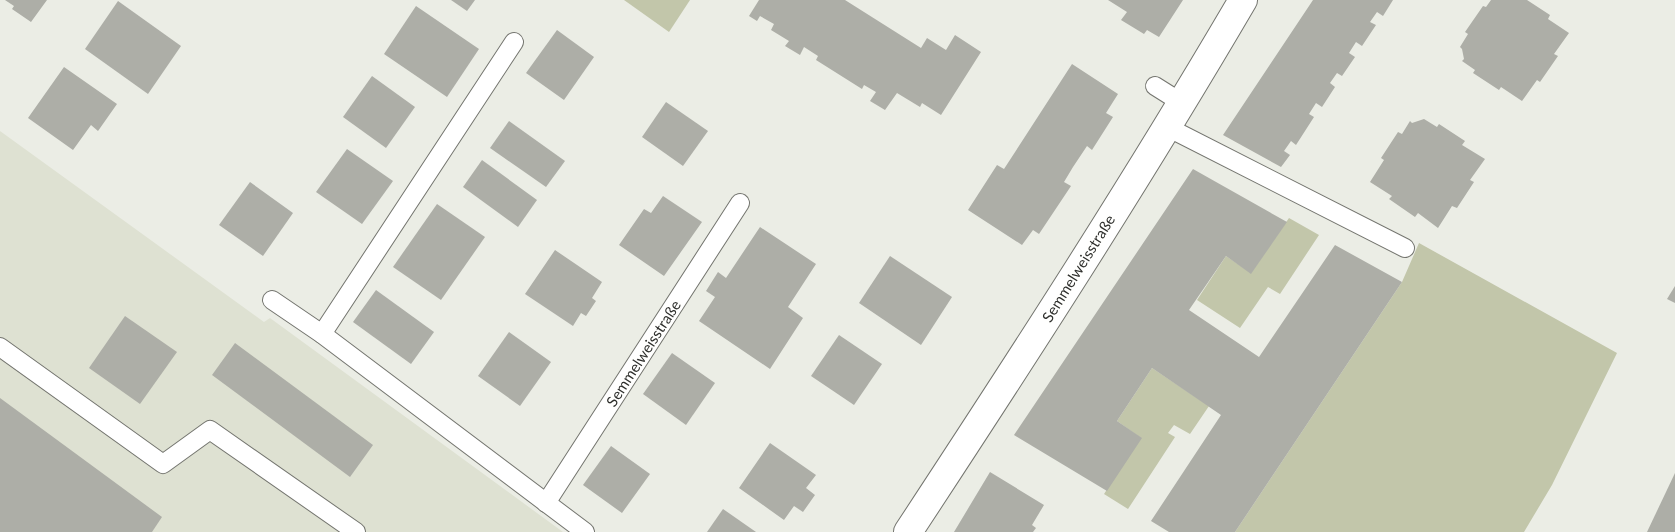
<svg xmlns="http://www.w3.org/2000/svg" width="1675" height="532" viewBox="0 0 1675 532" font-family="Lato,sans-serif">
<rect width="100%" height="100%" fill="#ebede5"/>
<!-- built -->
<path fill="#dee1d2" d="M0 131 264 322 270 318 563 532H0Z"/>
<!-- green -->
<g fill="#c2c6aa">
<path d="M624 0H690L669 32Z"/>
<path d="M1289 218 1319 235 1280 294 1268 287 1240 328 1197 300 1226 256 1251 273Z"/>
<path d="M1419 243 1617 353 1552 485 1524 532H1235L1402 282Z"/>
<path d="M1152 368 1209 406 1190 434 1174 425 1168 433 1175 437 1128 509 1104 494 1141 438 1117 421Z"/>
</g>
<!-- building -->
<g fill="#adaea7">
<path d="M5 0H47L31 22 12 9 14 6Z"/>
<path d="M451 0H475L467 11Z"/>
<path d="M759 0H845L921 48 927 38 946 50 955 35 981 52 941 115 922 103 920 107 897 93 885 110 870 101 876 92 864 85 862 89 816 60 818 56 804 47 800 55 785 46 789 41 771 30 774 24 760 16 757 21 749 16Z"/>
<path d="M1108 0H1183L1159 37 1147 30 1144 34 1121 20 1127 12Z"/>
<path d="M1313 0H1393L1383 16 1377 12 1370 22 1376 25 1362 46 1356 42 1349 53 1355 57 1342 76 1337 73 1330 83 1335 87 1322 107 1316 103 1309 114 1314 117 1296 145 1291 141 1284 151 1290 155 1281 167 1223 135Z"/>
<path d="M1491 0H1527L1550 15 1548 19 1569 33 1554 54 1558 56 1540 82 1537 80 1522 101 1501 87 1499 90 1473 73 1475 70 1462 61 1464 59 1462 49 1460 47 1468 34 1465 32 1483 6 1486 7Z"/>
<path d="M118 1 181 46 148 94 85 49Z"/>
<path d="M416 6 479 49 447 97 384 54Z"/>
<path d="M557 30 594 57 564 100 526 73Z"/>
<path d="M1072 64 1118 94 1106 113 1113 117 1092 150 1087 146 1073 167 1064 182 1071 186 1039 234 1033 230 1022 245 968 210 997 165 1004 169Z"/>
<path d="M64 67 117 104 98 131 91 125 73 150 28 118Z"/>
<path d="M372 76 415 107 386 148 343 117Z"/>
<path d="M666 102 708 131 683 166 642 137Z"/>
<path d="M1424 119 1437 127 1439 124 1465 141 1462 145 1485 159 1470 180 1474 182 1457 208 1452 206 1438 228 1418 213 1415 217 1389 199 1392 196 1370 182 1384 160 1381 158 1398 132 1402 134 1410 121 1412 123Z"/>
<path d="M509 121 565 161 546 187 490 148Z"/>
<path d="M347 149 393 181 362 224 316 192Z"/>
<path d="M482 160 537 200 518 227 463 187Z"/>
<path d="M1193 169 1287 222 1251 274 1226 256 1189 310 1259 357 1335 245 1402 282 1235 532H1169L1151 521 1221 415 1152 368 1117 421 1142 438 1107 491 1014 435Z"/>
<path d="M250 182 293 213 263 256 219 225Z"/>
<path d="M663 196 702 222 664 276 619 245 644 209 651 213Z"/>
<path d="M437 204 485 237 441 300 393 267Z"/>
<path d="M760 227 816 264 788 307 803 318 770 369 699 321 715 297 706 291 718 272 726 278Z"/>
<path d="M555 250 602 282 592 298 596 301 586 316 581 313 573 326 525 294Z"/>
<path d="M890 256 952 297 921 345 859 303Z"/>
<path d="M1675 286V303L1667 299Z"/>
<path d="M376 290 434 332 411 364 353 322Z"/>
<path d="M125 316 177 352 140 404 89 368Z"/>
<path d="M509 332 551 362 520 406 478 376Z"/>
<path d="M839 335 882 364 854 405 811 376Z"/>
<path d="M235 343 373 445 350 477 212 375Z"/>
<path d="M672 353 715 383 686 425 643 394Z"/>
<path d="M0 398 162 517 152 532H0Z"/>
<path d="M770 443 816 475 806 488 815 495 803 512 794 506 784 520 739 488Z"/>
<path d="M611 446 650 474 622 513 583 485Z"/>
<path d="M990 472 1044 505 1032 525 1036 528 1033 532H954Z"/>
<path d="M1675 473V532H1647Z"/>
<path d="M723 509 756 532H707Z"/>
</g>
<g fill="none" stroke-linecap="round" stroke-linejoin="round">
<defs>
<g id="service">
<path d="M1155 86 1182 103"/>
<path d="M1167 127 1405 248"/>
<path d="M272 300 322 334 585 532"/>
<path d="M322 334 514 42"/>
<path d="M0 347 163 464 210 430 356 532"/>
<path d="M546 503 740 203"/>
</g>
<path id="minor" d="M908 532C1023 357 1137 181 1243 0"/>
</defs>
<!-- service casing -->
<use href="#service" stroke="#74756f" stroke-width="20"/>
<!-- minor casing -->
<use href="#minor" stroke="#74756f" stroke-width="30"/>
<!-- service -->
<use href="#service" stroke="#fff" stroke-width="18"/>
<!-- minor -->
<use href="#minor" stroke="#fff" stroke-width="28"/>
</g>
<g text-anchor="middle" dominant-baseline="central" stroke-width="5" stroke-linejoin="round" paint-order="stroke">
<!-- street labels -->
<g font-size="15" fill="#2e2f2c" stroke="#fffffe">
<text transform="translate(1078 268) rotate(-58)">Semmelweisstraße</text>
<text transform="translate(643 353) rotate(-57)">Semmelweisstraße</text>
</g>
</g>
</svg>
